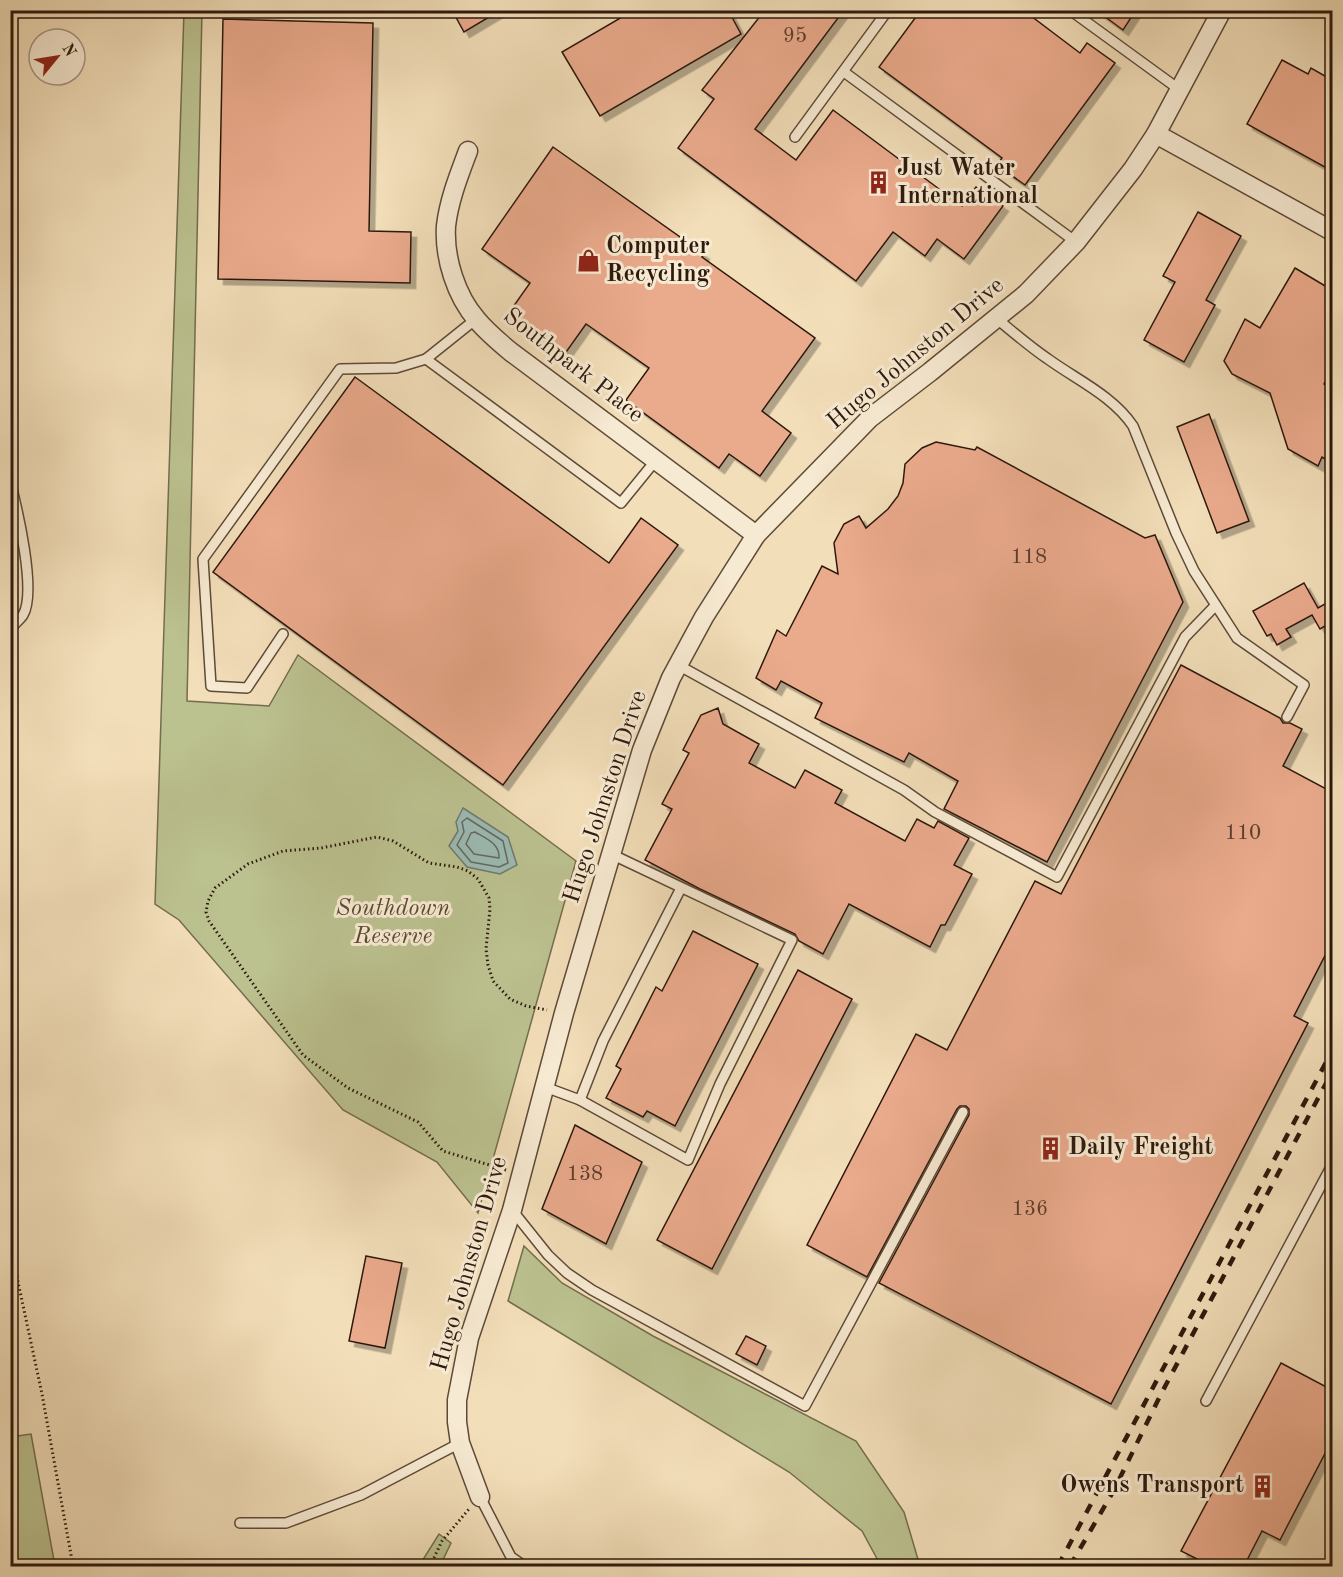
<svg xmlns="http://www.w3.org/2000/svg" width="1343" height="1577" viewBox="0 0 1343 1577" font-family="'Old Standard TT',serif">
<defs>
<filter id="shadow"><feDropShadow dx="5.5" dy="5.5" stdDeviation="0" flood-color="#0004"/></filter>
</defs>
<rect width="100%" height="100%" fill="#f2deb9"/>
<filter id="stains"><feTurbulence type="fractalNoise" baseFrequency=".00333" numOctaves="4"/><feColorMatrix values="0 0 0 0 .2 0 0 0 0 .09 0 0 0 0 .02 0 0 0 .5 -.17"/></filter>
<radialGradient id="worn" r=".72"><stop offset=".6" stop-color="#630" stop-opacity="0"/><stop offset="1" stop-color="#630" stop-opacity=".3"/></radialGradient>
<!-- green -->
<g fill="#bbc18f" stroke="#746d4e" stroke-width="1.5">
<path d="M184 11H202L187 701 269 706 298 655 576 861 478 1213 437 1162 343 1110 179 920 155 904Z"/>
<path d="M524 1246 562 1283 653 1336 856 1441 904 1512 920 1566H881L862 1531 789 1472 508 1301Z"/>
<path d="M31 1434 55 1566H11V1437Z"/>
<path d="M439 1534 451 1543 440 1566H419Z"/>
</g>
<!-- water -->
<path fill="#9cbbb4" stroke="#707a71" stroke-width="1.5" d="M463 808 508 837 517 865 500 874 467 867 449 846 458 831 456 822Z"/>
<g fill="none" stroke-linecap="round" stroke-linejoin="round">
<!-- shore -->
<g stroke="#646a60" stroke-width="1.5">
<path d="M467 818 503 841 508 863 499 867 471 862 457 845 464 832 462 822Z"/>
<path d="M475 832C487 839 500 844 499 858L474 854 466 844 471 833Z"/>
</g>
</g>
<!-- building -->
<g fill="#eaaa8c" stroke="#2d190d" stroke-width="1.5" filter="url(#shadow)">
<path d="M452 10H501L464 32Z"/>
<path d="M634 10H728L741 34 600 116 562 52Z"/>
<path d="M765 10H844L755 129 796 160 833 110 962 206 976 187 1003 206 964 259 937 239 925 256 893 232 856 281 678 148 714 99 702 90Z"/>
<path d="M921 10H1023L1080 53 1087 43 1115 63 1025 185 997 165 1002 158 879 67Z"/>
<path d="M1096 10H1136L1123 30Z"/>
<path d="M223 19 373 23 369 231 411 232 410 283 218 279Z"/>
<path d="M1282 60 1308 74 1311 68 1332 80V171L1247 124Z"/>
<path d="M553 147 704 254 702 257 815 338 762 411 791 433 760 476 729 454 719 468 626 400 649 368 586 324 564 355 508 314 530 283 482 249Z"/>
<path d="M1198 212 1241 236 1206 300 1215 305 1184 362 1144 340 1175 282 1163 276Z"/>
<path d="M1295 268 1332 290V369L1324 384 1332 389V463L1322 457 1318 466 1288 449 1270 393 1232 374 1224 361 1245 319 1260 328Z"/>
<path d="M355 377 609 563 641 518 678 545 503 785 213 572Z"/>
<path d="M1209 414 1249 521 1217 533 1177 427Z"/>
<path d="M936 442 975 450 977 447 1145 538 1155 535 1183 602 1047 862 944 809 958 781 909 753 904 762 815 718 822 703 781 681 776 690 756 678 777 630 786 636 822 566 838 574 834 543 844 524 859 516 866 528 888 509 898 496 903 483 905 464 922 448Z"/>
<path d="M1304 583 1318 608 1332 600V622L1320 629 1312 615 1286 629 1291 637 1277 645 1271 634 1267 636 1253 611Z"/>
<path d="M1181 665 1280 718 1283 723H1290L1302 729 1283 766 1332 792 1326 808 1332 812V942L1294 1016 1308 1023 1111 1404 879 1283 969 1115V1109L966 1106H960L957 1109 867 1277 807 1245 916 1034 947 1050 1035 881 1061 894Z"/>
<path d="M718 708 723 724 759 744 749 763 795 788 805 770 842 790 835 803 905 841 917 819 934 828 938 821 969 838 954 865 972 874 945 925H941L930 947 849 904 823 954 799 941 795 934 700 889 645 860 672 809 662 804 689 753 683 750 701 715Z"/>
<path d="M693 931 758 964 675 1126 647 1111 643 1117 606 1098 621 1069 616 1066 656 987 662 991Z"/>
<path d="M798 970 852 999 712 1269 657 1240Z"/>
<path d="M575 1125 642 1162 606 1244 542 1209Z"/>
<path d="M366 1256 402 1263 385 1348 349 1341Z"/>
<path d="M746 1336 766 1346 757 1365 736 1354Z"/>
<path d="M1281 1363 1332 1390V1440L1280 1540 1262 1531 1244 1566H1211L1181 1551Z"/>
</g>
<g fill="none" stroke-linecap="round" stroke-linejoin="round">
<defs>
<g id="lane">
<path d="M1070 10 1180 90"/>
<path d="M844 72 1076 242"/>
<path d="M795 137 888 10"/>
<path d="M996 318C1013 332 1030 347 1048 359 1077 380 1113 396 1133 426L1176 533 1194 571 1237 638 1304 685 1287 717"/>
<path d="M426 359 621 503 656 460"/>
<path d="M10 481C17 508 37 592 23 615 20 620 14 624 10 629"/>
<path d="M283 634 247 688 211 686 203 559 340 369 396 368 426 359 476 319"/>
<path d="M678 665 904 790 935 812 1057 877 1185 637 1215 606"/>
<path d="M545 1087 580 1100 688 1160 720 1084 792 940 611 854"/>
<path d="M580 1100 603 1041 681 888"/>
<path d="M512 1210 548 1255 567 1273 592 1290 805 1406 963 1112"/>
<path d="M1206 1401 1332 1165"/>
<path d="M480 1497 511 1557 524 1566"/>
<path d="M240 1523H286L361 1495 460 1443"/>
</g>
<g id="street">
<path d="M1156 134 1332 231"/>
<path d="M468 151C459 175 449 200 446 226 444 258 456 296 477 320 487 332 499 342 511 352L756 535"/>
<path d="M480 1497 460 1443 457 1422V1400L469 1338 512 1210 564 1013 642 750 671 678 704 617 756 535 870 418 930 372 1026 294 1076 242 1133 169 1156 134 1222 10"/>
</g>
</defs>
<!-- lane casing -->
<use href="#lane" stroke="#5e4a38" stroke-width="12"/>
<!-- street casing -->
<use href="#street" stroke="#5e4a38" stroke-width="21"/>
<!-- path -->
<g stroke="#2d190d" stroke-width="3" stroke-dasharray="1.5 3" stroke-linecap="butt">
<path d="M506 1170 443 1151 418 1122 348 1088 303 1055 209 921 206 912 208 901 215 888 248 864 283 851 321 848 377 837 393 841 429 863 457 867 468 871 478 879 489 898 490 909 486 949 488 965 493 981 510 999 526 1006 547 1010"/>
<path d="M10 1227 18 1282 42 1394 73 1566"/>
<path d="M430 1566 442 1541 469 1509"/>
</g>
<!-- lane -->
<use href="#lane" stroke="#f7ead2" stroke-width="9"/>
<!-- street -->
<use href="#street" stroke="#f7ead2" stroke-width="18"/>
<!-- rail -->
<g stroke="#2d190d" stroke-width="4.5" stroke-dasharray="10 10" stroke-linecap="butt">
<path d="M1058 1566 1332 1051"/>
<path d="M1070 1566 1114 1490 1161 1394 1332 1072"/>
</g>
</g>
<!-- icons -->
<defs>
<symbol id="building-bare" viewBox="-9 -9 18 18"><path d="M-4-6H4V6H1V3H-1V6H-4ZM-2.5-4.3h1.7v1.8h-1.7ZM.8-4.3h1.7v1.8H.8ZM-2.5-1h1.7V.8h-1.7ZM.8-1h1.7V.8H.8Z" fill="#8f2418" stroke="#f7ead2" stroke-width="2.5" paint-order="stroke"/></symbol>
<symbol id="shop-bare" viewBox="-9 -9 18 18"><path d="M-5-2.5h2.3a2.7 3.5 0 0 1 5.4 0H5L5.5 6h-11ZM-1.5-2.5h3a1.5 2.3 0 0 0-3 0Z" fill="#8f2418" stroke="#f7ead2" stroke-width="2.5" paint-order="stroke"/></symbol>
</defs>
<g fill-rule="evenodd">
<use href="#building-bare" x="862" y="166" width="33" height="33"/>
<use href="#shop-bare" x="572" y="244" width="33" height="33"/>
<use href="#building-bare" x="1034" y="1132" width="33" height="33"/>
<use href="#building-bare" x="1246" y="1470" width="33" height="33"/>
</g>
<g text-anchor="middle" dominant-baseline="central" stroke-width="6" stroke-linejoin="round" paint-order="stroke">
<!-- number labels -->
<g font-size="21" fill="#5c3d2d">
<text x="795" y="36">95</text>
<text x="1029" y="557">118</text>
<text x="1243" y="833">110</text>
<text x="585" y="1174">138</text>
<text x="1030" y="1209">136</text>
</g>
<!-- poi labels -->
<g font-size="24" font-weight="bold" fill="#2d190d" stroke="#f7ead2" text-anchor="start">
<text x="897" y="169">Just Water<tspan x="897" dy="28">International</tspan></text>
<text x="606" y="247">Computer<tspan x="606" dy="28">Recycling</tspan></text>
<text x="1068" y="1148">Daily Freight</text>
<text x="1244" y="1486" text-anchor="end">Owens Transport</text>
</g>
<!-- street labels -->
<g font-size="24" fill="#2d190d" stroke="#f7ead2">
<text transform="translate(916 354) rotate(-40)">Hugo Johnston Drive</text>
<text transform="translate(573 366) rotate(38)">Southpark Place</text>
<text transform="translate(606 797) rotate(-72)">Hugo Johnston Drive</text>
<text transform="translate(470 1264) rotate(-74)">Hugo Johnston Drive</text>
</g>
<!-- park labels -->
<g font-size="24" font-style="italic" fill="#584b34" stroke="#f7ead2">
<text x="393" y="909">Southdown<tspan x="393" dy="28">Reserve</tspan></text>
</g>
</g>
<!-- margin -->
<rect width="1343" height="1577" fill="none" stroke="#f2deb9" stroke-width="36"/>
<rect x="12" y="12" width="1319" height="1553" fill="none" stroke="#2d190d" stroke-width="3"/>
<rect x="18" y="18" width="1307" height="1541" fill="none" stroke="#2d190d" stroke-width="1.5"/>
<!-- north arrow -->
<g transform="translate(57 57) rotate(60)"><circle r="28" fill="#f7ead2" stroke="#a69683" stroke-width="1.5"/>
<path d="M0-4.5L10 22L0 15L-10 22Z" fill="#8f2418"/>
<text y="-9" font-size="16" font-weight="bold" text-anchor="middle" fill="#2d190d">N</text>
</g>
<rect width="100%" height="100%" filter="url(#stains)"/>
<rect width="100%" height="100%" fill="url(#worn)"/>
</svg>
